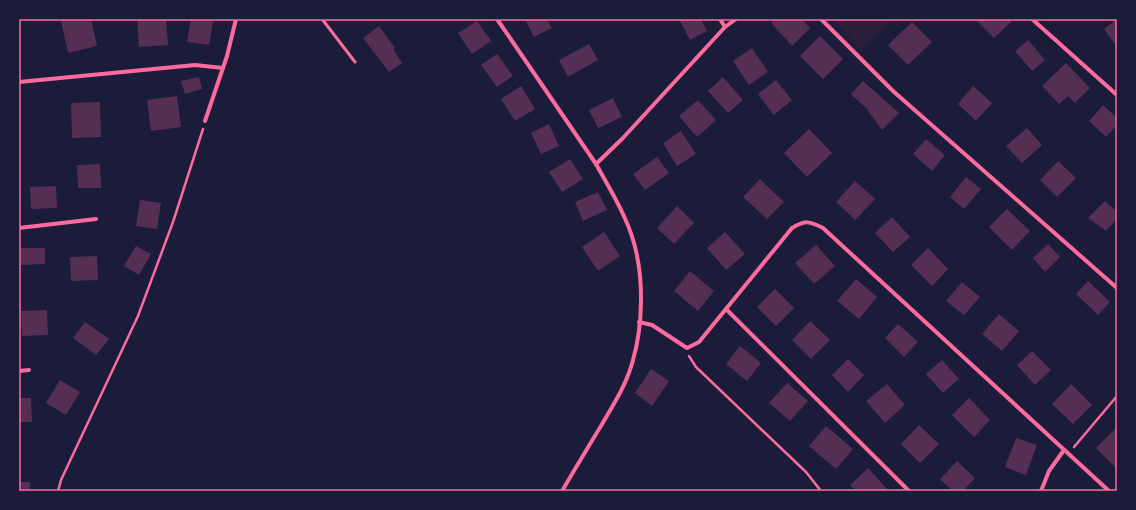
<svg xmlns="http://www.w3.org/2000/svg" width="1136" height="510" viewBox="0 0 1136 510" font-family="'Roboto Condensed',sans-serif">
<rect width="100%" height="100%" fill="#1b1b3a"/>
<!-- green -->
<path fill="#2a1e3b" d="M832 19H893L861 50Z"/>
<!-- building -->
<g fill="#542f53">
<path d="M69 19H91L97 46 68 53 61 21Z"/>
<path d="M137 19H166L168 45 139 47Z"/>
<path d="M191 19 213 21 209 45 187 42Z"/>
<path d="M525 19H547L552 28 534 37Z"/>
<path d="M679 19H701L707 31 690 40Z"/>
<path d="M775 19H802L810 28 792 46 771 23Z"/>
<path d="M975 19H1009L1011 22 994 38Z"/>
<path d="M1117 19V47L1104 29Z"/>
<path d="M477 21 491 41 472 54 458 33Z"/>
<path d="M912 22 932 42 908 65 888 45Z"/>
<path d="M379 26 395 48 393 49 402 63 389 72 363 38Z"/>
<path d="M820 36 843 59 823 79 800 56Z"/>
<path d="M1028 40 1045 60 1032 71 1015 51Z"/>
<path d="M589 44 598 60 568 77 559 60Z"/>
<path d="M752 48 768 72 749 85 733 61Z"/>
<path d="M497 54 513 76 497 87 481 65Z"/>
<path d="M1066 63 1090 88 1075 103 1068 96 1059 104 1042 86Z"/>
<path d="M199 77 202 89 185 94 181 81Z"/>
<path d="M723 77 743 100 728 113 708 91Z"/>
<path d="M776 80 792 100 774 115 758 94Z"/>
<path d="M863 81 899 113 882 130 866 108 851 94Z"/>
<path d="M521 86 535 109 515 121 501 99Z"/>
<path d="M973 86 992 103 976 121 958 104Z"/>
<path d="M177 96 181 127 151 131 147 100Z"/>
<path d="M613 98 622 117 598 128 589 110Z"/>
<path d="M698 100 716 120 697 137 679 116Z"/>
<path d="M100 102 101 137 72 138 71 103Z"/>
<path d="M1103 105 1117 118V125L1106 137 1089 121Z"/>
<path d="M549 124 559 146 541 154 531 133Z"/>
<path d="M1027 128 1042 145 1022 163 1006 146Z"/>
<path d="M809 129 832 153 807 177 784 153Z"/>
<path d="M681 131 696 154 677 166 663 143Z"/>
<path d="M926 139 945 155 932 171 913 154Z"/>
<path d="M657 157 669 173 645 190 633 174Z"/>
<path d="M570 159 583 179 562 192 549 172Z"/>
<path d="M1058 161 1076 178 1057 197 1040 180Z"/>
<path d="M100 164 101 188H78L77 165Z"/>
<path d="M966 177 981 189 964 209 950 197Z"/>
<path d="M760 179 784 202 767 219 743 197Z"/>
<path d="M855 181 875 199 855 220 836 202Z"/>
<path d="M56 186 57 208 31 209 30 187Z"/>
<path d="M598 192 607 210 583 221 575 202Z"/>
<path d="M140 200 161 203 157 229 136 226Z"/>
<path d="M1105 201 1117 212V219L1106 231 1088 218Z"/>
<path d="M677 206 694 223 674 244 657 228Z"/>
<path d="M1007 209 1030 231 1012 250 989 227Z"/>
<path d="M892 217 910 237 893 252 875 233Z"/>
<path d="M604 232 620 256 598 271 582 247Z"/>
<path d="M725 232 745 254 726 270 707 248Z"/>
<path d="M1048 244 1060 257 1045 272 1033 258Z"/>
<path d="M816 245 835 266 814 284 795 263Z"/>
<path d="M136 246 151 254 139 275 124 266Z"/>
<path d="M21 248H45V264L21 265Z"/>
<path d="M928 248 948 269 932 286 911 265Z"/>
<path d="M97 256 98 280 71 281 70 257Z"/>
<path d="M690 271 714 291 698 311 674 291Z"/>
<path d="M856 279 877 297 859 319 837 301Z"/>
<path d="M1088 281 1110 302 1098 315 1076 294Z"/>
<path d="M962 282 980 297 964 315 946 301Z"/>
<path d="M775 289 794 308 776 326 757 307Z"/>
<path d="M47 310 48 335 22 336 21 311Z"/>
<path d="M999 314 1019 331 1002 351 982 334Z"/>
<path d="M810 321 830 340 811 359 792 340Z"/>
<path d="M85 322 109 339 96 355 73 338Z"/>
<path d="M898 324 918 342 904 357 885 338Z"/>
<path d="M740 346 761 363 747 381 726 364Z"/>
<path d="M1032 351 1051 370 1035 385 1017 365Z"/>
<path d="M848 359 864 375 848 392 832 375Z"/>
<path d="M942 360 959 379 943 393 926 374Z"/>
<path d="M651 369 669 381 652 406 635 393Z"/>
<path d="M60 380 80 392 66 415 46 403Z"/>
<path d="M787 383 808 401 790 421 769 403Z"/>
<path d="M887 384 905 405 885 423 866 401Z"/>
<path d="M1071 384 1092 405 1073 424 1052 404Z"/>
<path d="M19 398H31L32 422H19Z"/>
<path d="M969 398 990 420 974 437 952 415Z"/>
<path d="M919 425 939 444 920 463 901 444Z"/>
<path d="M826 426 853 449 836 469 809 446Z"/>
<path d="M1117 427V469L1096 448Z"/>
<path d="M1016 438 1037 445 1026 475 1005 467Z"/>
<path d="M957 461 975 478 963 491H953L940 479Z"/>
<path d="M868 468 889 491H856L850 485Z"/>
<rect x="19" y="482" width="11" height="9"/>
</g>
<g fill="none" stroke-linecap="round" stroke-linejoin="round">
<!-- path -->
<g stroke="#ff6b9d" stroke-width="2.5">
<path d="M689 356 696 367 806 472 821 491"/>
<path d="M1074 447 1117 396"/>
<path d="M58 491 61 480 138 316 173 222 203 129"/>
</g>
<!-- service -->
<path stroke="#ff6b9d" stroke-width="3" d="M322 19 355 62"/>
<!-- minor -->
<g stroke="#ff6b9d" stroke-width="4">
<path d="M497 19 596 164C610 189 626 215 634 243 644 279 643 325 633 360 627 384 613 405 601 426 588 447 575 469 562 491"/>
<path d="M720 19 725 27"/>
<path d="M821 19 893 91 1117 288"/>
<path d="M1032 19 1117 95"/>
<path d="M19 82 195 65 223 68"/>
<path d="M205 121 227 56 236 19"/>
<path d="M596 164 622 139 725 27 736 19"/>
<path d="M19 228 96 219"/>
<path d="M726 309 909 491"/>
<path d="M639 322 652 325 687 348 699 342 792 228C806 220 809 221 823 228L1109 491"/>
<path d="M19 371 29 370"/>
<path d="M1041 491 1049 471 1064 450"/>
</g>
</g>
<!-- border -->
<rect width="1136" height="510" fill="none" stroke="#1b1b3a" stroke-width="40"/>
<rect x="20" y="20" width="1096" height="470" fill="none" stroke="#ff6b9d" stroke-width="1.5"/>
</svg>
